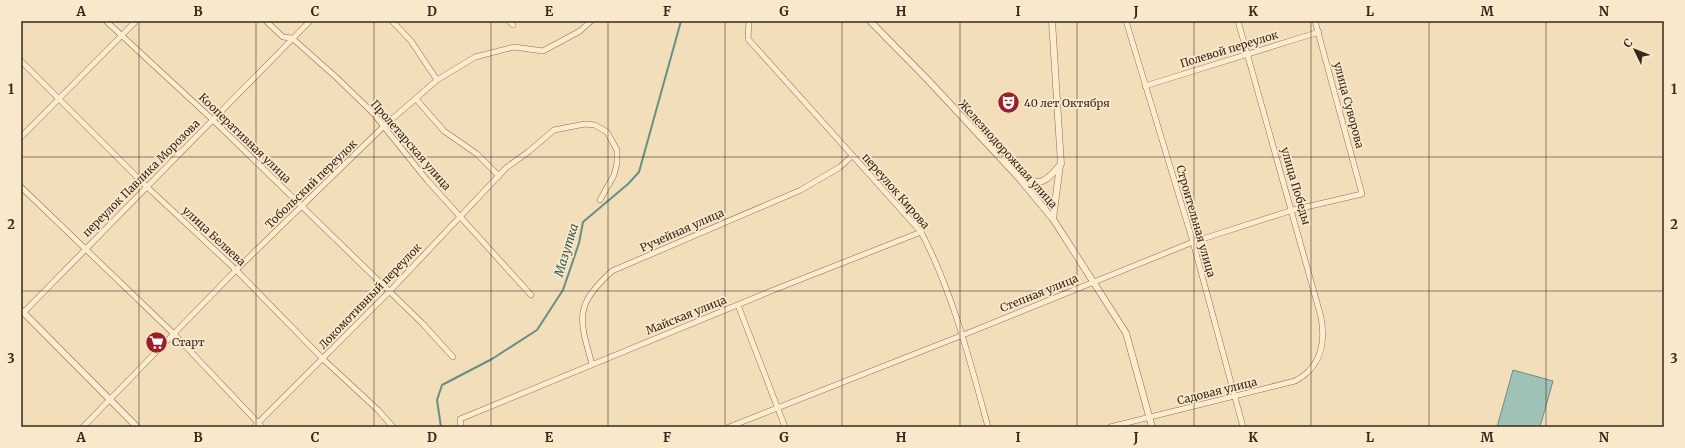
<svg xmlns="http://www.w3.org/2000/svg" width="1685" height="448" viewBox="0 0 1685 448" font-family="Merriweather,serif">
<rect width="100%" height="100%" fill="#f2dfba"/>
<!-- water -->
<path fill="#9fc2b6" stroke="#669084" d="M1513 370 1553 381 1540 427H1497Z"/>
<g fill="none" stroke-linecap="round" stroke-linejoin="round">
<!-- stream -->
<path stroke="#669084" stroke-width="2" d="M441 427 437 400 442 385 492 359 537 330 563 290 579 243 583 222 628 184 639 172 681 21"/>
<defs>
<g id="minor">
<path d="M106 21 213 120 422 323 453 357"/>
<path d="M266 21 283 37 292 38 337 78 373 113 427 180 531 295"/>
<path d="M392 21 411 41 437 80"/>
<path d="M509 21 513 25"/>
<path d="M749 21 748 39 921 232C953 293 970 361 988 427"/>
<path d="M1126 21 1193 242 1243 427"/>
<path d="M21 61 146 186 236 270 323 359 378 410 393 427"/>
<path d="M1145 86 1319 32"/>
<path d="M416 99 444 131 477 154 499 176"/>
<path d="M21 137 136 21"/>
<path d="M21 187 175 335 262 427"/>
<path d="M738 305 785 427"/>
<path d="M21 315 310 21"/>
<path d="M592 364C579 318 574 306 612 271L801 190 840 167 852 156"/>
<path d="M83 427 236 270 384 126 437 80 475 57 514 47 543 51 580 31 591 21"/>
<path d="M254 427 389 292 506 168 528 152 554 130 585 124 595 125 607 132 617 150V163L614 175 600 200"/>
<path d="M461 427 460 419 776 289 921 232"/>
<path d="M729 427 963 335 1193 242 1293 210 1362 194 1315 21"/>
<path d="M1110 427 1295 381C1320 368 1326 344 1321 317L1238 21"/>
</g>
<g id="tertiary">
<path d="M870 21 927 79 1018 177 1053 219 1126 333 1152 427"/>
<path d="M1020 178C1041 187 1047 181 1061 164L1052 21"/>
<path d="M1053 219 1060 165"/>
<path d="M21 310 137 427"/>
</g>
</defs>
<!-- minor casing -->
<use href="#minor" stroke="#8b6e53" stroke-width="6"/>
<!-- tertiary casing -->
<use href="#tertiary" stroke="#8b6e53" stroke-width="7"/>
<!-- minor -->
<use href="#minor" stroke="#fcecce" stroke-width="5"/>
<!-- tertiary -->
<use href="#tertiary" stroke="#fcecce" stroke-width="6"/>
</g>
<!-- grid -->
<path fill="none" stroke="#38271a" stroke-width="1" stroke-opacity="0.55" d="M139 21V427M256 21V427M374 21V427M491 21V427M608 21V427M725 21V427M842 21V427M960 21V427M1077 21V427M1194 21V427M1311 21V427M1429 21V427M1546 21V427M21 157H1664M21 291H1664"/>
<!-- icons -->
<defs>
<symbol id="theatre-disc" viewBox="-11 -11 22 22"><circle r="9.5" fill="#a01d24" stroke="#f9e9cb"/><path d="M-5-5.5Q0-4 5-5.5V0Q5 5 0 6Q-5 5-5 0ZM-3.3-2.5H-1v1.5H-3.3ZM1-2.5H3.3v1.5H1ZM-2.8 1Q0 5.5 2.8 1Z" fill="#fff"/></symbol>
<symbol id="supermarket-disc" viewBox="-11 -11 22 22"><circle r="9.5" fill="#a01d24" stroke="#f9e9cb"/><path d="M-6-5.5h2.5l.6 2H6L4.5 2H-2.5L-4.4-4H-6ZM-1.5 3.2a1.3 1.3 0 1 0 .1 0ZM3 3.2a1.3 1.3 0 1 0 .1 0Z" fill="#fff"/></symbol>
</defs>
<g fill-rule="evenodd">
<use href="#theatre-disc" x="996" y="90" width="25" height="25"/>
<use href="#supermarket-disc" x="144" y="330" width="25" height="25"/>
</g>
<g text-anchor="middle" dominant-baseline="central" stroke-width="3.5" stroke-linejoin="round" paint-order="stroke">
<!-- street labels -->
<g font-size="11" fill="#38271a" stroke="#f9e9cb">
<text transform="translate(1229 49) rotate(-17)">Полевой переулок</text>
<text transform="translate(1349 105) rotate(75)">улица Суворова</text>
<text transform="translate(245 138) rotate(44)">Кооперативная улица</text>
<text transform="translate(411 145) rotate(49)">Пролетарская улица</text>
<text transform="translate(1008 154) rotate(48)">Железнодорожная улица</text>
<text transform="translate(141 178) rotate(-45)">переулок Павлика Морозова</text>
<text transform="translate(311 184) rotate(-44)">Тобольский переулок</text>
<text transform="translate(1296 186) rotate(74)">улица Победы</text>
<text transform="translate(896 191) rotate(49)">переулок Кирова</text>
<text transform="translate(1196 221) rotate(74)">Строительная улица</text>
<text transform="translate(682 230) rotate(-24)">Ручейная улица</text>
<text transform="translate(214 236) rotate(43)">улица Беляева</text>
<text transform="translate(1039 293) rotate(-22)">Степная улица</text>
<text transform="translate(370 296) rotate(-46)">Локомотивный переулок</text>
<text transform="translate(686 315) rotate(-22)">Майская улица</text>
<text transform="translate(1217 391) rotate(-14)">Садовая улица</text>
</g>
<!-- poi labels -->
<g font-size="11" fill="#38271a" stroke="#f9e9cb" text-anchor="start">
<text x="1024" y="103">40 лет Октября</text>
<text x="172" y="342">Старт</text>
</g>
<!-- water labels -->
<g font-size="12" font-style="italic" fill="#275a54" stroke="#f9e9cb">
<text transform="translate(566 250) rotate(-73)">Мазутка</text>
</g>
</g>
<!-- border -->
<rect width="1685" height="448" fill="none" stroke="#f9e9cb" stroke-width="44"/>
<!-- north arrow -->
<g transform="translate(1635 50) rotate(313)" stroke="#f9e9cb" stroke-width="3" paint-order="stroke">
<path d="M0-3L7 15L0 10L-7 15Z" fill="#38271a"/>
<text y="-6" font-size="11" font-weight="bold" text-anchor="middle" fill="#38271a">С</text>
</g>
<rect x="22" y="22" width="1641" height="404" fill="none" stroke="#38271a" stroke-width="1.5"/>
<g font-size="13" text-anchor="middle" font-weight="bold" fill="#38271a">
<text x="81" y="16">A</text>
<text x="198" y="16">B</text>
<text x="315" y="16">C</text>
<text x="432" y="16">D</text>
<text x="549" y="16">E</text>
<text x="667" y="16">F</text>
<text x="784" y="16">G</text>
<text x="901" y="16">H</text>
<text x="1018" y="16">I</text>
<text x="1136" y="16">J</text>
<text x="1253" y="16">K</text>
<text x="1370" y="16">L</text>
<text x="1487" y="16">M</text>
<text x="1604" y="16">N</text>
<text x="11" y="94">1</text>
<text x="1674" y="94">1</text>
<text x="11" y="229">2</text>
<text x="1674" y="229">2</text>
<text x="11" y="363">3</text>
<text x="1674" y="363">3</text>
<text x="81" y="442">A</text>
<text x="198" y="442">B</text>
<text x="315" y="442">C</text>
<text x="432" y="442">D</text>
<text x="549" y="442">E</text>
<text x="667" y="442">F</text>
<text x="784" y="442">G</text>
<text x="901" y="442">H</text>
<text x="1018" y="442">I</text>
<text x="1136" y="442">J</text>
<text x="1253" y="442">K</text>
<text x="1370" y="442">L</text>
<text x="1487" y="442">M</text>
<text x="1604" y="442">N</text>
</g>
</svg>
